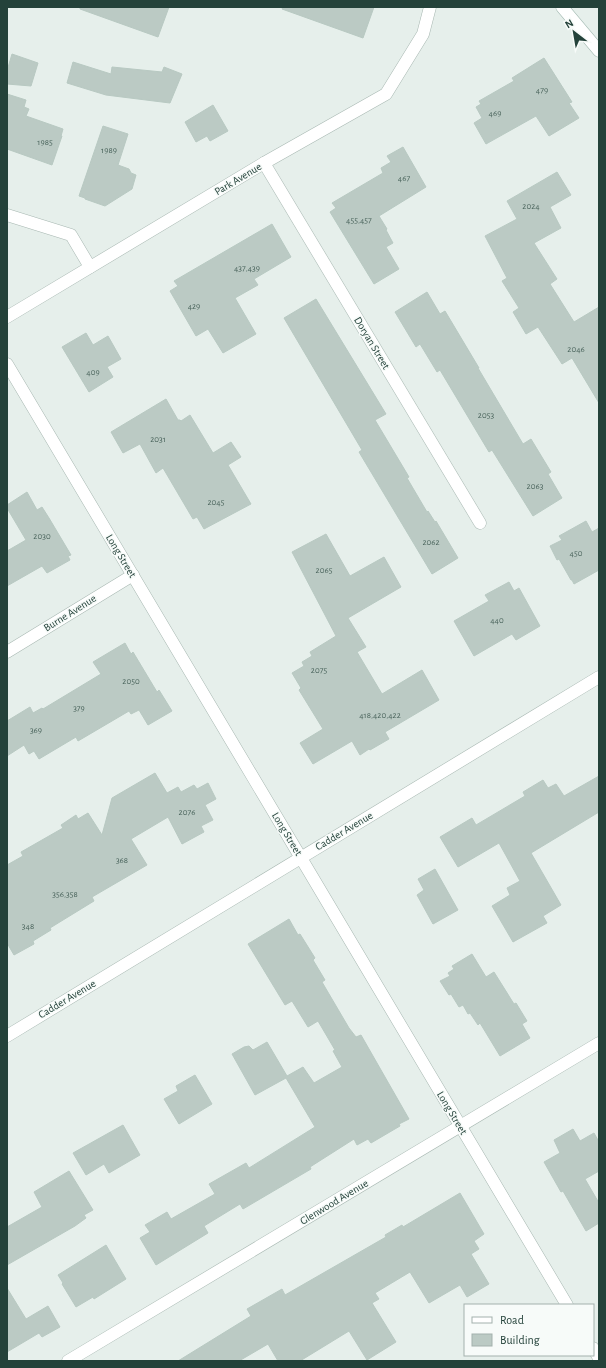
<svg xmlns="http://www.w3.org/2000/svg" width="606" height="1368" viewBox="0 0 606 1368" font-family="'Alegreya Sans',sans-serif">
<rect width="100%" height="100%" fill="#e6efeb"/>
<!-- building -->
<g fill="#bbcac4" stroke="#b8c9c2">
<path d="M80 7H169L158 37 80 9Z"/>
<path d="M283 7H374L363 38 282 9Z"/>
<path d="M12 54 38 63 31 86 7 84V71Z"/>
<path d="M544 58 572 102 569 103 579 118 549 136 536 116 486 144 474 123 482 118 476 107 481 104 479 101 514 81 512 78Z"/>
<path d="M73 62 111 74 112 67 162 72 164 67 182 74 170 103 106 95 67 83Z"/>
<path d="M7 94 26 100 24 107 29 109 26 116 63 129 61 136H62L52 165 7 149Z"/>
<path d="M213 105 228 131 210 141 207 136 196 142 185 122Z"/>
<path d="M103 126 128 134 118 165 129 169 131 173 136 175 132 189 105 206 85 199V198L79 196Z"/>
<path d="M403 147 426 187 379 216 387 229 386 230 393 243 386 247 399 269 374 284 330 212 336 208 332 203 383 173 381 168 391 162 387 156Z"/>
<path d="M557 172 571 195 550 207 561 228 534 243 557 279 550 284 574 322 599 307V403L572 358 562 364 538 327 526 334 513 312 519 308 502 281 507 278 485 236 517 219 507 201Z"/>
<path d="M272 224 291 257 254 279 258 285 235 298 256 334 223 353 208 329 196 336 170 291 178 286 174 281Z"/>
<path d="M427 292 440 314 445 311 479 368H478L523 444 531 439 551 472 548 474 562 498 533 516 492 450 489 452 440 370 437 372 420 344 416 347 395 312Z"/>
<path d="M316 299 386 414 375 420 409 477 407 478 427 512 428 511 435 522 436 521 458 558 432 574 359 452 362 450 284 318Z"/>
<path d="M86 333 93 345 108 336 121 359 107 367 113 377 89 392 62 347Z"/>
<path d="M166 399 178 420H180L181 421 190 415 213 453 231 442 241 457 228 465 251 504 204 529 197 517 193 519 163 468 156 473 140 444 123 453 111 432Z"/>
<path d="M27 492 37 510 42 507 49 518 71 555 68 556 70 560 47 573 42 566 7 586V551L26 540 7 508V505Z"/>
<path d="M586 521 592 532 599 528V570L574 584 572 580H571L559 559 557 560 550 546 562 540 559 536Z"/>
<path d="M326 534 350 576 384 557 401 587 348 618 366 647 357 652 382 694 422 670 439 700 385 732 389 739 370 750 369 749 360 755 352 741 313 764 300 743 323 729 299 690 301 688 292 673 304 666 302 662 312 656 310 652 336 636 292 552Z"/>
<path d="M509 582 514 591 519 588 540 626 516 640 512 634 474 656 454 621 489 601 485 595Z"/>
<path d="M125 643 131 654 133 652 157 692 159 690 172 711 148 725 139 710 131 714 129 711 78 741 76 737 39 759 34 751 29 754 24 745 7 756V721L30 707 33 713 42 708 43 709 101 674 93 662Z"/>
<path d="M155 773 167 793 178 787 181 792 194 785 197 789 208 783 216 799 205 805 213 820 201 826 204 832 182 844 168 817 131 839 147 865 92 897 94 901 50 928 51 930 33 941 34 944 14 955 7 943V865L23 856 21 852 63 828 61 825 76 815 78 819 88 813 102 835 112 798Z"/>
<path d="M599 776V812L531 853 561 905 543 916 547 923 513 942 492 906 510 895 507 888 520 881 499 843 458 867 440 837 472 818 476 825 525 796 523 792 543 780 548 788 556 784 564 796Z"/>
<path d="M435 869 458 910 433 924 417 895 424 890 418 879Z"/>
<path d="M289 919 298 935 300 934 315 958 313 960 325 980 322 982 349 1028 356 1037 361 1035 409 1119 399 1124 400 1126 371 1143 368 1139 357 1145 354 1139 310 1167 311 1169 243 1209 240 1204 204 1226 208 1233 156 1265 140 1238 150 1232 145 1225 167 1212 171 1219 215 1194 209 1184 246 1163 249 1168 315 1127 286 1078 255 1095 232 1054 244 1047 249 1046 253 1050 267 1042 287 1076 303 1067 314 1083 342 1067 333 1051 335 1050 318 1021 308 1027 292 1001 285 1005 248 944Z"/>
<path d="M472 954 486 977 494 972 514 1004 516 1003 527 1021 522 1024 530 1038 500 1056 480 1023 478 1025 470 1013 468 1014 463 1005 459 1007 451 994 449 995 440 981 450 976 448 973 454 969 452 966Z"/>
<path d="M195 1075 212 1104 179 1124 164 1099 178 1091 176 1086Z"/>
<path d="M123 1125 140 1155 109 1173 104 1164 86 1175 73 1153Z"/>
<path d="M573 1129 580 1141 594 1133 599 1142V1171L585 1179 599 1203V1223L586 1231 563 1191 561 1192 544 1162 560 1153 554 1140Z"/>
<path d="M69 1171 93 1210 84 1215 86 1218 75 1226 7 1265V1227L42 1207 34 1192Z"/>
<path d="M460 1193 484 1234 474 1241 479 1249 471 1254 489 1284 467 1297 460 1285 429 1303 410 1272 375 1293 379 1299 372 1303 396 1342 367 1360 349 1331 300 1361H278L268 1344 239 1361H178L251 1316 247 1309 282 1289 285 1295 386 1237 385 1235 402 1225 403 1227Z"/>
<path d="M106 1245 126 1279 94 1299 93 1297 76 1307 62 1284 63 1283 58 1275Z"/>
<path d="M7 1288 26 1319 48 1306 60 1327 42 1337 39 1333 7 1352Z"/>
</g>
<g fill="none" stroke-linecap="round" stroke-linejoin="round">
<defs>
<g id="street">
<path d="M264 163 480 523"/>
<path d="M7 215 71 235 90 267"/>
<path d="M7 317 264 163 386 94 423 34 430 7"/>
<path d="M7 364 567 1305"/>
<path d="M7 652 133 575"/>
<path d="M7 1036 599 677"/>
<path d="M593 1348 599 1358"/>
<path d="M68 1361 599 1043"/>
</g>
<path id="secondary" d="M562 7 599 51"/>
</defs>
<!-- street casing -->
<use href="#street" stroke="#a8b8b2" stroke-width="13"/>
<!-- secondary casing -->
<use href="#secondary" stroke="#a4bbb3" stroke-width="13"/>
<!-- street -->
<use href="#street" stroke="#fff" stroke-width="12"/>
<!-- secondary -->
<use href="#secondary" stroke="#fff" stroke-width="12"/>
</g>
<g text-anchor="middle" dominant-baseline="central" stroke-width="3" stroke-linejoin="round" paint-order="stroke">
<!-- number labels -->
<g font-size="9" fill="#4a645c">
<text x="542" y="90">479</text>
<text x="495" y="113">469</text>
<text x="45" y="142">1985</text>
<text x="109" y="150">1989</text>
<text x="404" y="178">467</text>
<text x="531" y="206">2024</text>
<text x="359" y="220">455,457</text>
<text x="247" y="268">437,439</text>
<text x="194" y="306">429</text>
<text x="576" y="349">2046</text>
<text x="93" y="372">409</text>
<text x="486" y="415">2053</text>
<text x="158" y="439">2031</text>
<text x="535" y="486">2063</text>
<text x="216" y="502">2045</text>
<text x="42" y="536">2030</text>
<text x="431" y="542">2062</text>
<text x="576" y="553">450</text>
<text x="324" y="570">2065</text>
<text x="497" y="620">440</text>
<text x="319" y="670">2075</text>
<text x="131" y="681">2050</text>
<text x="79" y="708">379</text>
<text x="380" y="715">418,420,422</text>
<text x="36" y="730">369</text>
<text x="187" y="812">2076</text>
<text x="122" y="860">368</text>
<text x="65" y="894">356,358</text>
<text x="28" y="926">348</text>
</g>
<!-- street labels -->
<g font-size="11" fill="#24423a" stroke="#f7fbf9">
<text transform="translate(238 179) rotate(-31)">Park Avenue</text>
<text transform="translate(372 343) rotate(59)">Doryan Street</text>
<text transform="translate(121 556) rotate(59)">Long Street</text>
<text transform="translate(70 613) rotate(-32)">Burne Avenue</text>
<text transform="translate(344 831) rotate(-31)">Cadder Avenue</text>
<text transform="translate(287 834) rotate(59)">Long Street</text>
<text transform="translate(67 999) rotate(-31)">Cadder Avenue</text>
<text transform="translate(452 1113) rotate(59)">Long Street</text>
<text transform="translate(334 1202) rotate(-31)">Glenwood Avenue</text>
</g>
</g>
<!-- border -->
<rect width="606" height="1368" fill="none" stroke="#24423a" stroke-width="16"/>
<!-- legend -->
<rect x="464" y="1304" width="130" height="52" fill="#f7fbf9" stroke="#a3b1ad"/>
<rect x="472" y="1317" width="20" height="6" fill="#ffffff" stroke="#a3b1ad"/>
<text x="500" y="1324" font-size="12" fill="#24423a">Road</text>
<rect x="472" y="1334" width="20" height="12" fill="#bbcac4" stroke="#a3b1ad"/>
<text x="500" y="1344" font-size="12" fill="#24423a">Building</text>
<!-- north arrow -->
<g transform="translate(574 32) rotate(329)" stroke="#f7fbf9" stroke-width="3" paint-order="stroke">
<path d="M0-3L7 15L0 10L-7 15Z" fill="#24423a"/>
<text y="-6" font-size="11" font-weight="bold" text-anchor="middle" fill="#24423a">N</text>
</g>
</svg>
